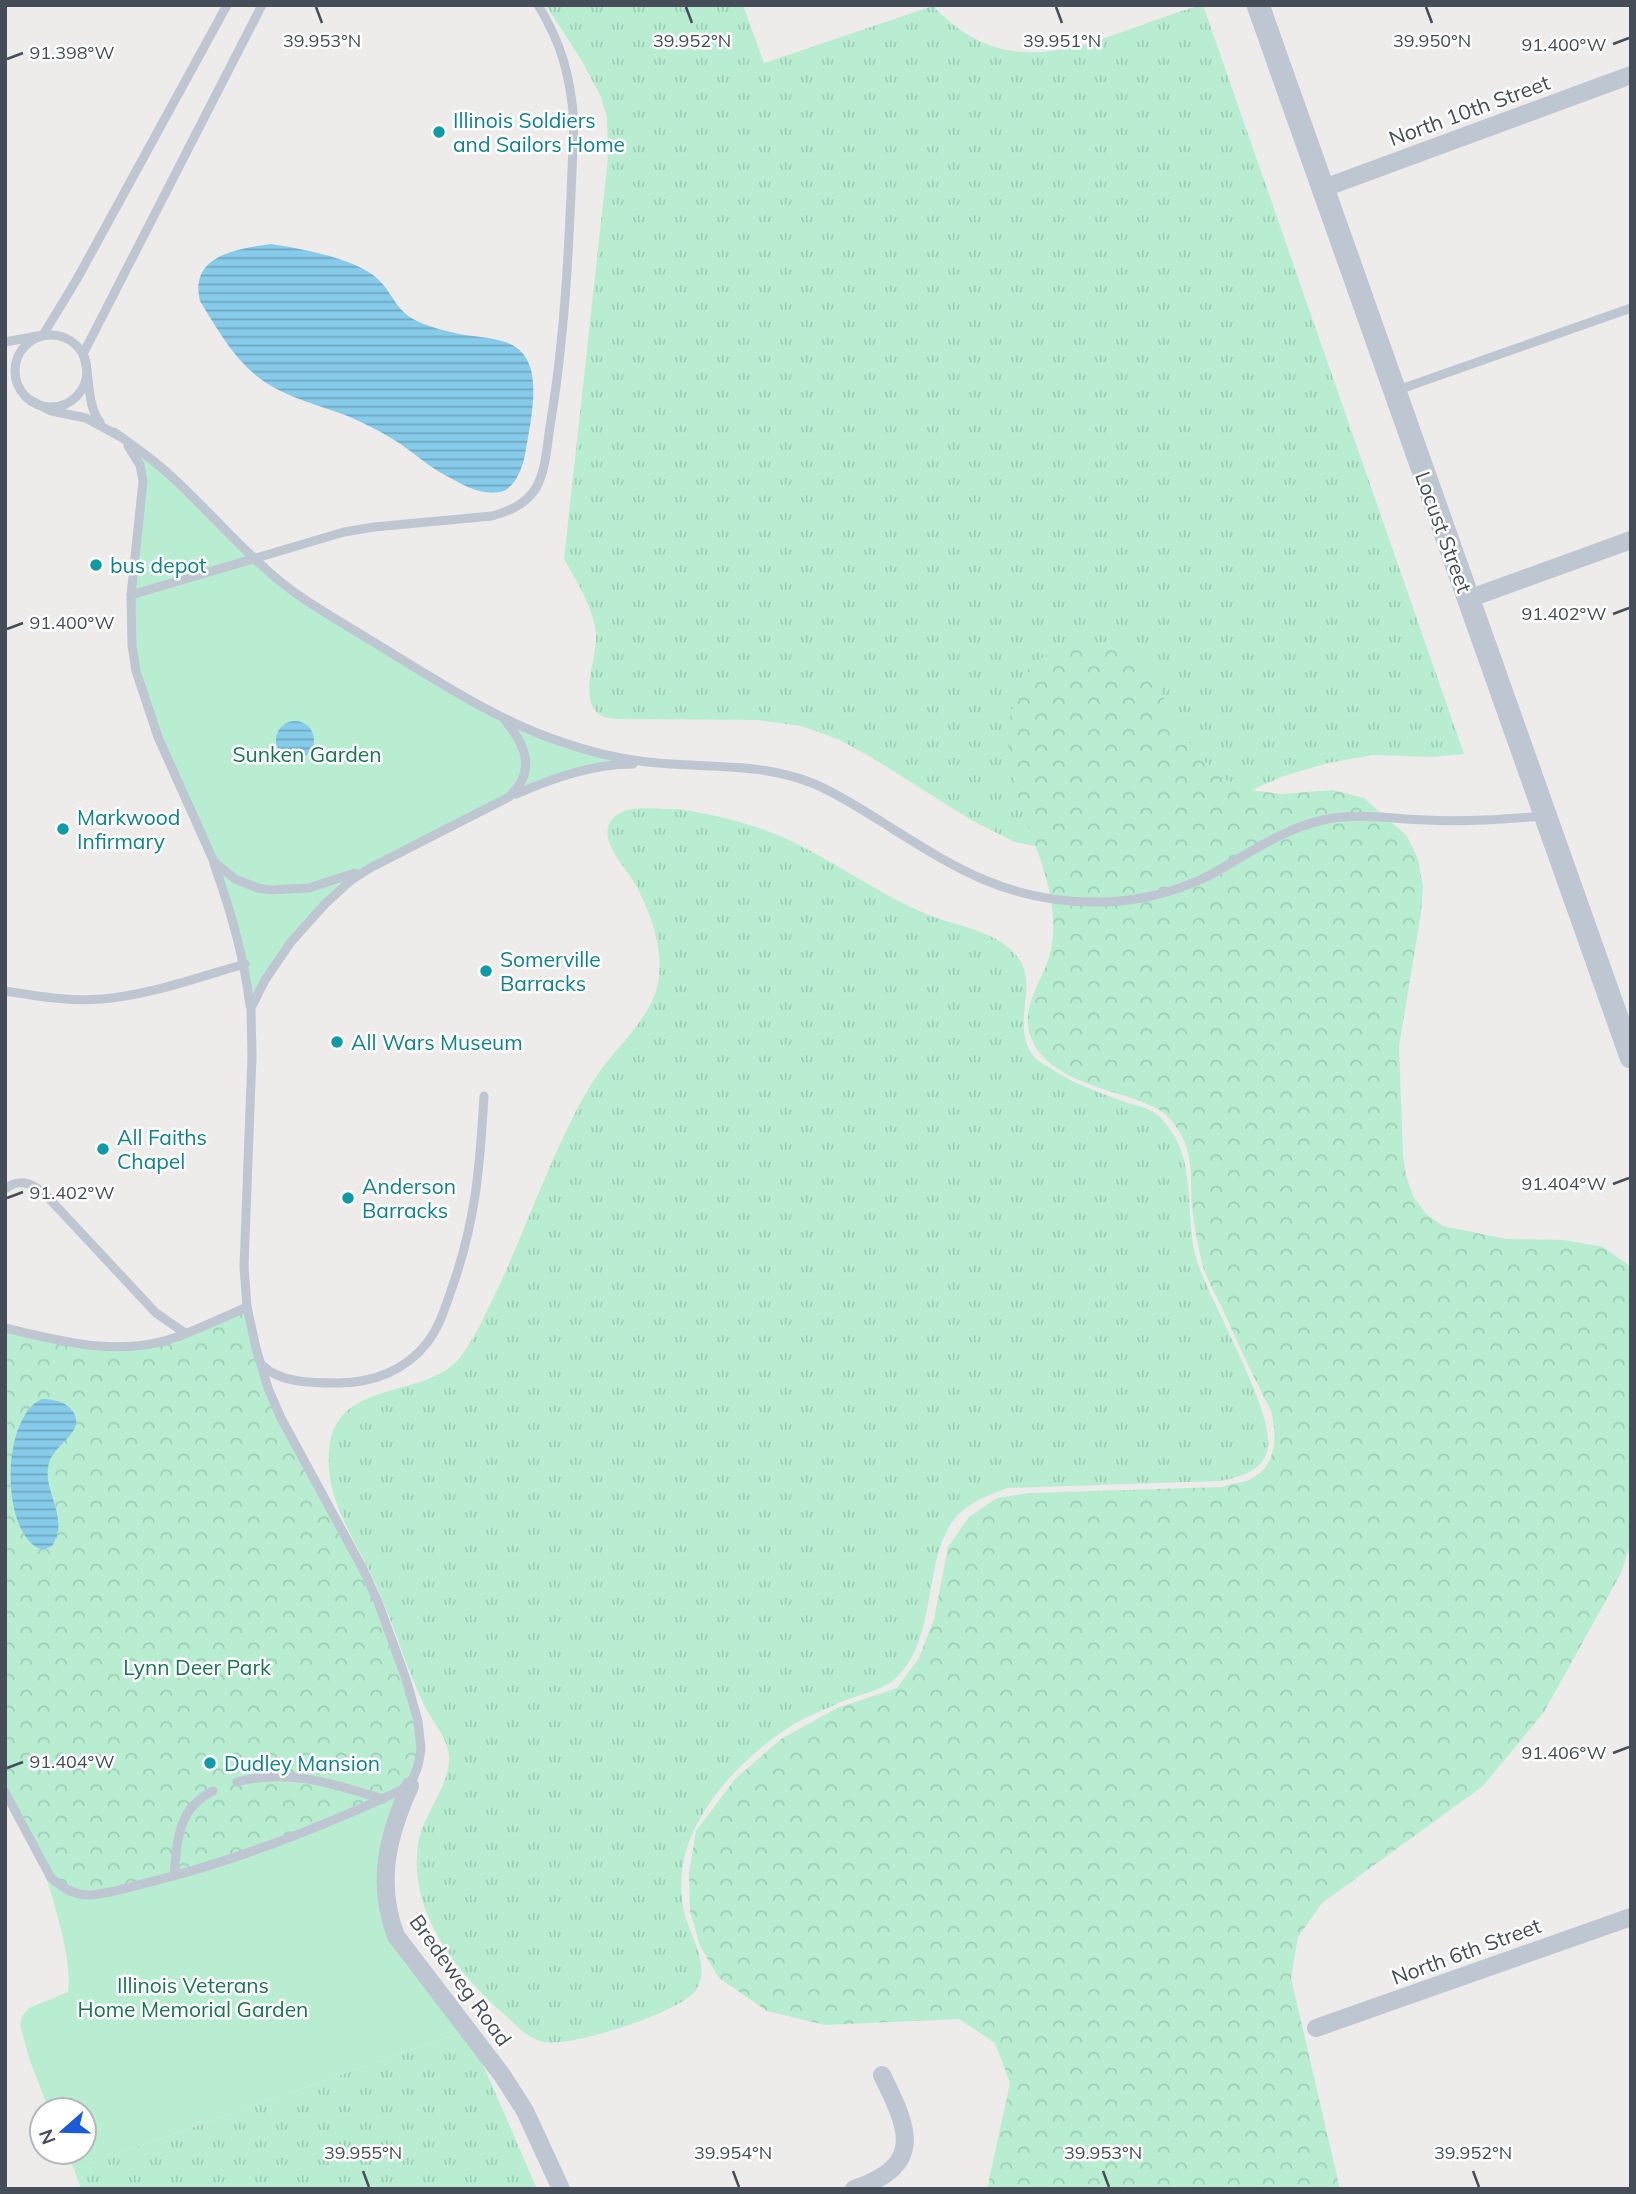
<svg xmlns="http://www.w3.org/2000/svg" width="1636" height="2194" viewBox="0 0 1636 2194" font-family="Mulish,sans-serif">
<defs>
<pattern id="grass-tufts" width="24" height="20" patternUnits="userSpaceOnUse" patternTransform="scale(1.75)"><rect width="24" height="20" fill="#b8edd2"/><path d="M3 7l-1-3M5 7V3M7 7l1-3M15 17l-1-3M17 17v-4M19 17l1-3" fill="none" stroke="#9fcdb6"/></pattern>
<pattern id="forest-crowns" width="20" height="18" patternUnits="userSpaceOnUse" patternTransform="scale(1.75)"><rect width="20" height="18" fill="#b8edd2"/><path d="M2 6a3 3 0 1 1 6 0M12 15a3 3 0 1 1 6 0" fill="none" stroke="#9fcdb6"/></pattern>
<pattern id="water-rules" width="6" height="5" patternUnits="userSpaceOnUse" patternTransform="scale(1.75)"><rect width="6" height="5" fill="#86cbe9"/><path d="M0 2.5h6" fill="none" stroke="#6fa7c0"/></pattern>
</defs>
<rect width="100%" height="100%" fill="#eeebeb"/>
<!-- grass -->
<g fill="url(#grass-tufts)">
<path d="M546 5H743L764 63 933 6C1019 97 1106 30 1203 5L1464 754 1431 757 1373 755 1328 763 1281 777 1225 802 1061 851 1015 842 971 820 874 759 838 739 801 726 759 720 618 719C613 718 606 718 602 716 576 702 598 657 596 634 593 607 577 582 564 559L608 158 607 118 601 97 582 61Z"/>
<path d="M678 809C717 815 754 824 789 840 836 862 877 893 924 913 951 925 989 929 1011 950 1046 981 1006 1023 1035 1058 1040 1063 1048 1066 1053 1070 1074 1084 1101 1093 1125 1102 1134 1105 1147 1107 1155 1113 1160 1116 1165 1123 1169 1128 1197 1164 1184 1219 1197 1261 1209 1300 1279 1419 1267 1452 1260 1473 1238 1477 1220 1481L1007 1488C989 1495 970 1502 957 1516 921 1557 940 1638 895 1679 881 1691 857 1695 841 1702 824 1710 804 1717 788 1728 747 1755 707 1795 689 1842 681 1863 679 1889 684 1911 689 1935 712 1965 696 1990 682 2012 570 2048 544 2042 528 2039 517 2026 506 2016 458 1974 408 1913 418 1845 422 1812 458 1778 447 1746 442 1731 431 1719 424 1705 406 1667 394 1625 376 1585 361 1550 336 1516 330 1478 328 1464 328 1444 333 1431 354 1380 430 1397 461 1356 477 1335 488 1308 500 1284 526 1227 547 1167 576 1111 583 1098 591 1084 600 1071 616 1049 637 1030 650 1005 671 968 654 917 634 882 626 869 614 857 609 842 605 831 608 819 620 813 635 805 661 810 678 809Z"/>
<path d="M468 2030 537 2189H81L74 2169Z"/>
</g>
<!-- forest -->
<g fill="url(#forest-crowns)">
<path d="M1109 643 1131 651 1150 670 1178 726 1198 755 1222 778 1250 790 1281 794 1333 790 1364 798 1407 836 1418 859 1423 887 1421 913 1399 1046 1403 1155 1406 1176 1413 1196 1426 1214 1443 1226 1506 1239 1564 1240 1603 1247 1631 1267V1542L1621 1573 1544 1712 1483 1786 1322 1903 1298 1937 1291 1978 1340 2189H987L1010 2083 995 2043 959 2019 825 2025 767 2011 719 1978 700 1946 690 1911 689 1873 696 1831 735 1779 781 1739 837 1708 897 1688 919 1658 934 1619 948 1547 969 1517 997 1498 1029 1493 1222 1487C1230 1484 1241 1483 1249 1480 1278 1466 1277 1436 1271 1411 1254 1378 1238 1344 1223 1310 1216 1296 1208 1281 1203 1267 1199 1250 1195 1231 1193 1215 1188 1177 1198 1152 1170 1119 1161 1108 1147 1104 1134 1099 1096 1086 1044 1076 1030 1035 1020 1005 1046 976 1051 949 1053 939 1054 927 1053 917 1049 843 986 773 1016 697 1019 689 1021 678 1026 672 1044 648 1082 644 1109 643Z"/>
<path d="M247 1307 268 1388 349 1541 406 1679 421 1749 410 1786 212 1864 89 1895 51 1878 5 1792V1328L80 1345H144Z"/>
</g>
<!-- garden -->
<g fill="#b8edd2">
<path d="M127 443 152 459 307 601 504 719 612 756 618 764 555 778 370 868 291 942 251 1008 231 910 158 737 132 645 143 481Z"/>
<path d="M410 1786 393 1832 389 1916 468 2030 74 2169 67 2152H84V2110H49L30 2061 20 2025 22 2016 29 2008 68 1992C73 1958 52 1899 43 1865L75 1893 130 1887 279 1841Z"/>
</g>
<!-- water -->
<g fill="url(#water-rules)">
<path d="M271 244C301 249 358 258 380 281 393 295 397 311 415 320 427 326 442 330 455 333 474 338 501 336 517 348 524 353 529 362 531 370 537 394 530 425 526 449 524 464 516 489 500 492 481 496 461 484 445 475 431 468 419 457 406 448 390 436 368 425 350 417 320 405 289 399 262 380 235 361 217 329 200 301 189 255 237 249 271 244Z"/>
<circle cx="295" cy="740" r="19"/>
<path d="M42 1399C55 1399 73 1403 76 1419 79 1435 53 1447 49 1463 41 1491 71 1517 52 1546L43 1550C0 1538 0 1417 42 1399Z"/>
</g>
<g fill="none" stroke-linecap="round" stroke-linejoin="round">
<!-- service -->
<g stroke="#bec6d1" stroke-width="9">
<circle cx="51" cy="371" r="36"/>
<path d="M5 342 43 335 77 279 227 5"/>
<path d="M1395 391 1631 308"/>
<path d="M30 400 51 411 86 418 119 436"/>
<path d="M100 422C86 405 91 376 83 354L262 5"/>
<path d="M114 432C134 446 154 460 171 476 204 506 234 541 268 571 301 601 342 622 380 646 439 682 496 720 562 742 596 754 635 762 671 764 719 767 767 765 812 783 837 793 859 808 882 822 952 866 1006 902 1094 902 1130 903 1169 894 1202 879 1242 859 1278 830 1323 820 1356 812 1392 819 1426 820 1466 822 1505 819 1545 816"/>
<path d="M128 446 140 465 143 481 131 595 132 645 136 671 158 737 214 862 235 879 258 888 270 890 309 888 355 873"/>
<path d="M131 595 344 532 374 527 492 516C510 511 526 504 536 488 547 468 547 442 551 420 567 322 570 221 574 121 570 76 562 44 538 5"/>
<path d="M516 794C554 778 592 764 633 764"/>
<path d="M214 864C231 911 244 956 250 1006"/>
<path d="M5 991C38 996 70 1002 102 999 151 995 198 977 245 964"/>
<path d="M5 1189C19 1178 30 1183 43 1192L156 1313 185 1333"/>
<path d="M5 1328C62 1341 119 1358 177 1337 201 1328 224 1317 247 1307"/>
<path d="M262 1365C280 1383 313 1383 338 1383 372 1383 405 1371 427 1343 440 1326 446 1305 453 1285 476 1219 480 1165 484 1096"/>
<path d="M237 1782C290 1768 333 1784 383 1799"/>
<path d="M5 1792 51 1878C62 1887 73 1895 89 1895 112 1894 136 1885 158 1880 244 1858 329 1824 410 1786L418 1766 421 1749 418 1721 406 1679 378 1602 364 1571 281 1418 268 1388 256 1348 247 1307 244 1267 252 1056 251 1008 265 980 291 942 325 904 350 881 370 868 509 797C537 771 526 745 504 719"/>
<path d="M174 1876C177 1840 178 1808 213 1791"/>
</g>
<!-- minor -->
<g stroke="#bec6d1" stroke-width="18">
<path d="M1324 188 1631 75"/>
<path d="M1468 599 1631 540"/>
<path d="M410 1786C387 1837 376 1883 396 1936L502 2075 525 2111 561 2189"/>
<path d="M1316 2028 1631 1917"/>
<path d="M854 2189C926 2165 908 2128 882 2075"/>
</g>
<!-- tertiary -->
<path stroke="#bec6d1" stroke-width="23" d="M1258 5 1631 1057"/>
</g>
<!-- ticks -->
<path fill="none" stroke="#444d58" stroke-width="2.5" d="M316 7 322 23M686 7 692 23M1056 7 1062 23M1426 7 1432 23M1613 44 1629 38M7 59 23 53M1613 614 1629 608M7 629 23 623M1613 1184 1629 1178M7 1198 23 1192M1613 1753 1629 1747M7 1768 23 1762M363 2171 369 2187M733 2171 739 2187M1103 2171 1109 2187M1473 2171 1479 2187"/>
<!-- markers -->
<g fill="#0f9aa8" stroke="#fff" stroke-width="2.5">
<circle cx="439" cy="132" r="7"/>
<circle cx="96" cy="565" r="7"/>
<circle cx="63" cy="829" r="7"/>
<circle cx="486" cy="971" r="7"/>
<circle cx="337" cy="1042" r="7"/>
<circle cx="103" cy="1149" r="7"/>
<circle cx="348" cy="1198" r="7"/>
<circle cx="210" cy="1763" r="7"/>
</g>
<g text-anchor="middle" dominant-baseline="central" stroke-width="5" stroke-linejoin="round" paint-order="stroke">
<!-- street labels -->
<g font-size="21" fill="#444d58" stroke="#fff">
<text transform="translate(1469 110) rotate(-20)">North 10th Street</text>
<text transform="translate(1444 532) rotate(70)">Locust Street</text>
<text transform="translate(1466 1951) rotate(-20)">North 6th Street</text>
<text transform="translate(461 1980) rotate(54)">Bredeweg Road</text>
</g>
<!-- culture labels -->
<g font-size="21" fill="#0d838f" stroke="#fff" text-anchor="start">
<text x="453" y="120">Illinois Soldiers<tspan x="453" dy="24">and Sailors Home</tspan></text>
<text x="110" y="565">bus depot</text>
<text x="77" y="817">Markwood<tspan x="77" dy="24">Infirmary</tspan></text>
<text x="500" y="959">Somerville<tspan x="500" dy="24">Barracks</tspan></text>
<text x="351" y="1042">All Wars Museum</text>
<text x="117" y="1137">All Faiths<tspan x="117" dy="24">Chapel</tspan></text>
<text x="362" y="1186">Anderson<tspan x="362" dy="24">Barracks</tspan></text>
<text x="224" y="1763">Dudley Mansion</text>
</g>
<!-- park labels -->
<g font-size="21" fill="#177650" stroke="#fff">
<text x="307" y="754">Sunken Garden</text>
<text x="197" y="1667">Lynn Deer Park</text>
<text x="193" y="1985">Illinois Veterans<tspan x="193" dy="24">Home Memorial Garden</tspan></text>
</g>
</g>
<g font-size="18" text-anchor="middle" fill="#444d58" stroke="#fff" stroke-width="5" stroke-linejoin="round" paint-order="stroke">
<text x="322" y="47">39.953°N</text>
<text x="692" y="47">39.952°N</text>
<text x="1062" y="47">39.951°N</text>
<text x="1432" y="47">39.950°N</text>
<text x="1564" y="51">91.400°W</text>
<text x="72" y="59">91.398°W</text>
<text x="1564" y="620">91.402°W</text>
<text x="72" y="629">91.400°W</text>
<text x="1564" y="1190">91.404°W</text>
<text x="72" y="1199">91.402°W</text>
<text x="1564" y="1759">91.406°W</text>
<text x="72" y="1768">91.404°W</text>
<text x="363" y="2159">39.955°N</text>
<text x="733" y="2159">39.954°N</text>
<text x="1103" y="2159">39.953°N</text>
<text x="1473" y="2159">39.952°N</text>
</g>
<!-- border -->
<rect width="1636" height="2194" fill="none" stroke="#444d58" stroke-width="14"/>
<!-- north arrow -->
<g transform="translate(63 2131) rotate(250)"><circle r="33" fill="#ffffff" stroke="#b4b8bc" stroke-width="2"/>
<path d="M0-5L12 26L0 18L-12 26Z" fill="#1b5bd8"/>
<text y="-10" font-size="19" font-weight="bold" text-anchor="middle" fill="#444d58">N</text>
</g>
</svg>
